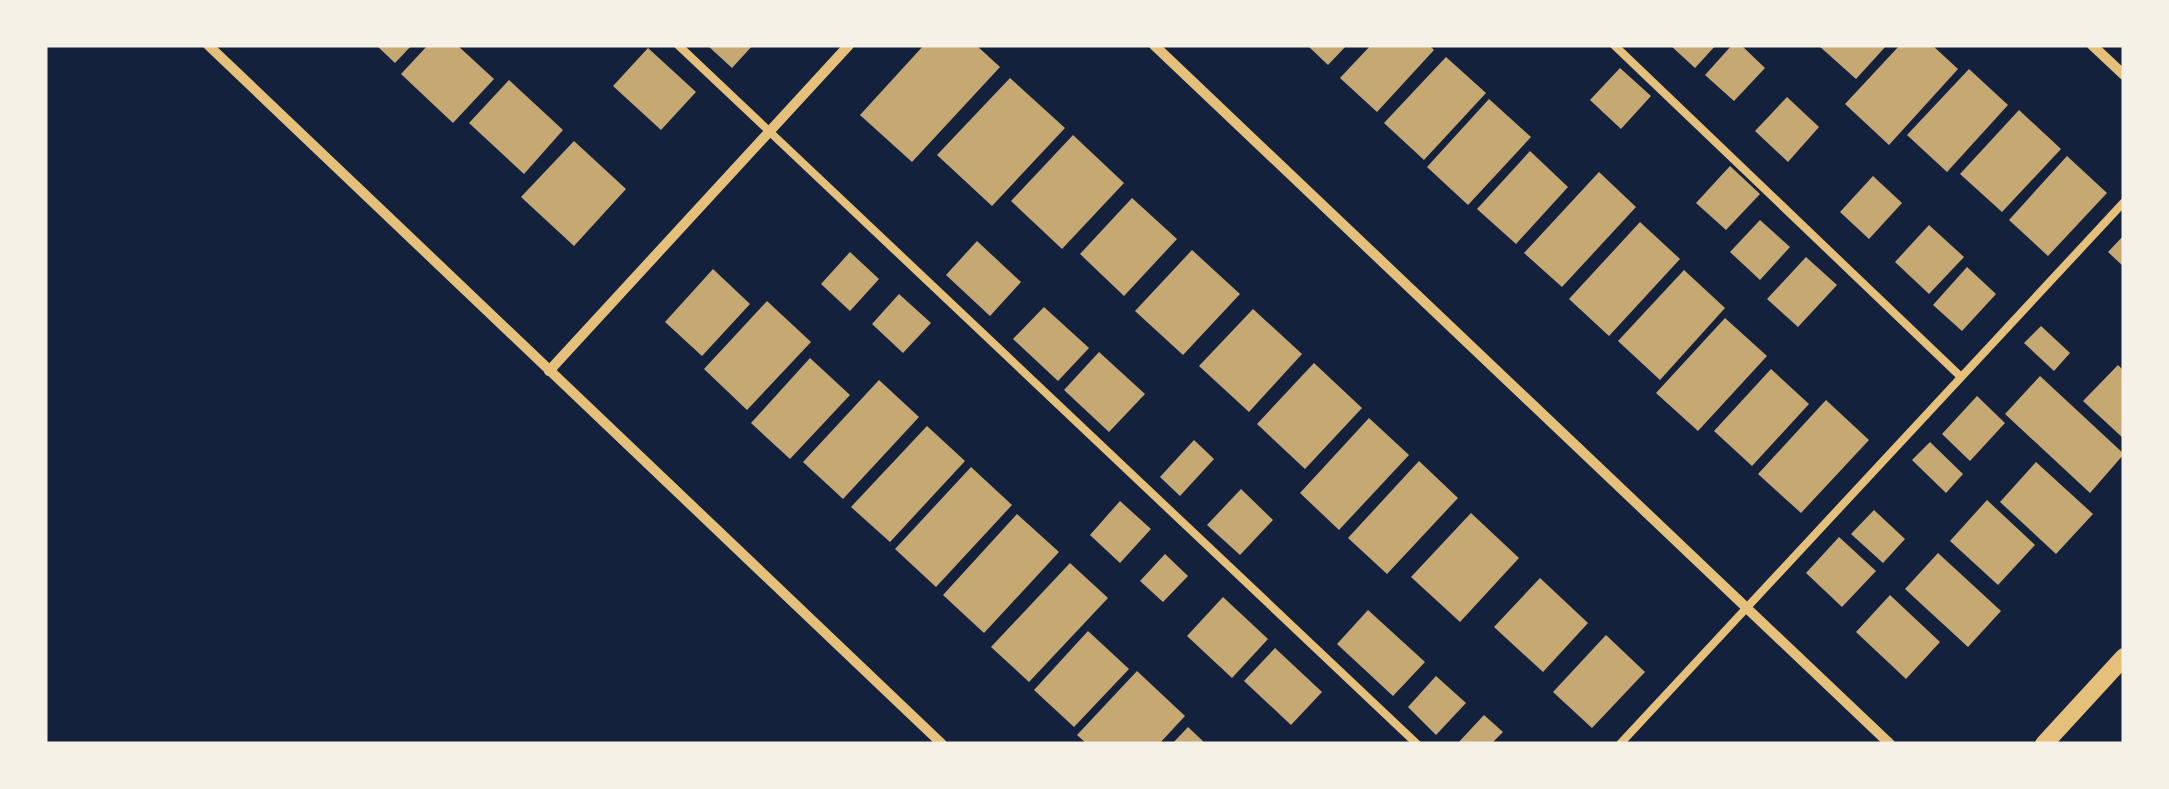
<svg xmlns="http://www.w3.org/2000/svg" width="2169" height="789" viewBox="0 0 2169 789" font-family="'Alegreya Sans',sans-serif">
<rect width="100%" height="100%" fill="#14213d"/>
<!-- building -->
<g fill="#c6a872">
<path d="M376 45H412L395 63Z"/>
<path d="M428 45H457L494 79 453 123 401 74Z"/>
<path d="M707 45H753L732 68Z"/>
<path d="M924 45H976L1000 67 912 162 860 115Z"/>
<path d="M1307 45H1347L1328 65Z"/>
<path d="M1371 45H1429L1434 50 1377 112 1340 78Z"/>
<path d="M1670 45H1716L1695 68Z"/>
<path d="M1732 45H1741L1765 68 1734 101 1705 75Z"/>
<path d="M1818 45H1887L1856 79Z"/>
<path d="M1900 45H1932L1958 69 1889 145 1845 104Z"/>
<path d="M648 48 696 92 661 130 613 86Z"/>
<path d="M1446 57 1486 93 1424 160 1384 123Z"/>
<path d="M1620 68 1651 96 1621 129 1590 100Z"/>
<path d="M1969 69 2008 105 1947 172 1907 135Z"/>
<path d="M1010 78 1065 128 992 206 937 155Z"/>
<path d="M509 80 563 130 524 174 469 123Z"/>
<path d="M1787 97 1819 127 1788 162 1755 131Z"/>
<path d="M1489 99 1531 137 1468 205 1427 167Z"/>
<path d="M2019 110 2061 149 2002 212 1960 174Z"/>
<path d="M1073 135 1124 183 1062 249 1011 201Z"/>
<path d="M574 141 626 189 574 246 521 197Z"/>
<path d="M1530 151 1568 187 1516 244 1477 209Z"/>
<path d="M2067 156 2107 193 2048 256 2009 220Z"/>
<path d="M1730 166 1760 194 1726 230 1696 203Z"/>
<path d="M1599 172 1636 207 1562 287 1524 253Z"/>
<path d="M1873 176 1902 203 1869 239 1840 212Z"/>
<path d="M1132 198 1177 239 1124 296 1080 254Z"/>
<path d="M1760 220 1790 247 1760 280 1730 252Z"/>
<path d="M1640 222 1680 259 1609 336 1569 299Z"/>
<path d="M1929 225 1964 257 1929 294 1895 262Z"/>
<path d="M2124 235V267L2108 252Z"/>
<path d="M977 241 1021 282 990 316 946 275Z"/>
<path d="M1192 250 1240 294 1183 355 1135 311Z"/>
<path d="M850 252 879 279 850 311 821 284Z"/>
<path d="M1806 257 1837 285 1798 327 1767 299Z"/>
<path d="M1967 267 1996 294 1962 331 1933 305Z"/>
<path d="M713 269 750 304 702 356 665 322Z"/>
<path d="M1684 270 1725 308 1660 380 1618 341Z"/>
<path d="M899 294 931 323 903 353 872 324Z"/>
<path d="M767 301 811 342 747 410 704 369Z"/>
<path d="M1044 307 1089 348 1058 381 1013 339Z"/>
<path d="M1253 309 1302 354 1249 412 1199 366Z"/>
<path d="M1725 318 1767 356 1698 431 1656 393Z"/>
<path d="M2041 326 2070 353 2054 371 2024 343Z"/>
<path d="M1099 352 1145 394 1109 432 1064 390Z"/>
<path d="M810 358 850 395 790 459 751 423Z"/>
<path d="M1314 363 1362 408 1305 469 1257 424Z"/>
<path d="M2118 365 2124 371V439L2083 401Z"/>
<path d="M1771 369 1809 404 1752 466 1714 431Z"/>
<path d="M2040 376 2124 454 2090 493 2005 414Z"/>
<path d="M879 380 919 417 843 499 803 462Z"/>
<path d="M1977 396 2005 423 1970 461 1942 434Z"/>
<path d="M1826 400 1869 440 1801 513 1758 474Z"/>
<path d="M1369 418 1409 455 1339 530 1300 493Z"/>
<path d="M927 426 965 461 890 542 851 507Z"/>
<path d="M1194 440 1214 459 1180 496 1160 477Z"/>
<path d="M1930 442 1963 474 1946 493 1912 460Z"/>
<path d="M1419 461 1458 498 1387 574 1348 538Z"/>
<path d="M2036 462 2093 514 2056 554 2000 502Z"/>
<path d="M971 467 1012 505 936 587 895 549Z"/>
<path d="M1241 489 1273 520 1240 555 1207 525Z"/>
<path d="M1987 500 2035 545 1998 585 1950 541Z"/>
<path d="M1120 501 1151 529 1120 563 1090 535Z"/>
<path d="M1874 510 1905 539 1883 563 1851 534Z"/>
<path d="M1471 513 1519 558 1460 622 1411 577Z"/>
<path d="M1017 514 1059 552 984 633 943 595Z"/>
<path d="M1839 537 1876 571 1842 607 1806 573Z"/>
<path d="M1938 553 2001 611 1968 647 1905 589Z"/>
<path d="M1165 554 1188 576 1163 602 1140 581Z"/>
<path d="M1070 563 1108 598 1029 682 991 647Z"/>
<path d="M1540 578 1588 623 1543 672 1494 627Z"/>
<path d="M1890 595 1940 642 1906 679 1856 632Z"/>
<path d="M1223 597 1268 639 1232 678 1187 636Z"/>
<path d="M1368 610 1425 662 1393 696 1337 644Z"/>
<path d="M1088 631 1129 669 1074 727 1034 690Z"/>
<path d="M1606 635 1645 672 1592 728 1553 692Z"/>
<path d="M1275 648 1322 692 1291 725 1244 681Z"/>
<path d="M1137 671 1185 716 1159 744H1087L1077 735Z"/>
<path d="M1436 676 1466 703 1436 735 1408 707Z"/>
<path d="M1484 715 1503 732 1491 744H1457Z"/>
<path d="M1188 727 1206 744H1172Z"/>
</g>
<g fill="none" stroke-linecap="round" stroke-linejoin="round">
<!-- service -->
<g stroke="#e5c07b" stroke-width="8">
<path d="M678 45 1417 744"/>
<path d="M1614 45 1960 376"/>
<path d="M1620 744 2124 202"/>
</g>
<!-- minor -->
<g stroke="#e5c07b" stroke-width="10">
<path d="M208 45 942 744"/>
<path d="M1154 45 1890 744"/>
<path d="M2092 45 2124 75"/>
<path d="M549 371 849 45"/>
</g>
<!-- tertiary -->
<path stroke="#e5c07b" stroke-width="18" d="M2044 744 2124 657"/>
</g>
<!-- border -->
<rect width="2169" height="789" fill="none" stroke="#f6f1e7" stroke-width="95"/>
</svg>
